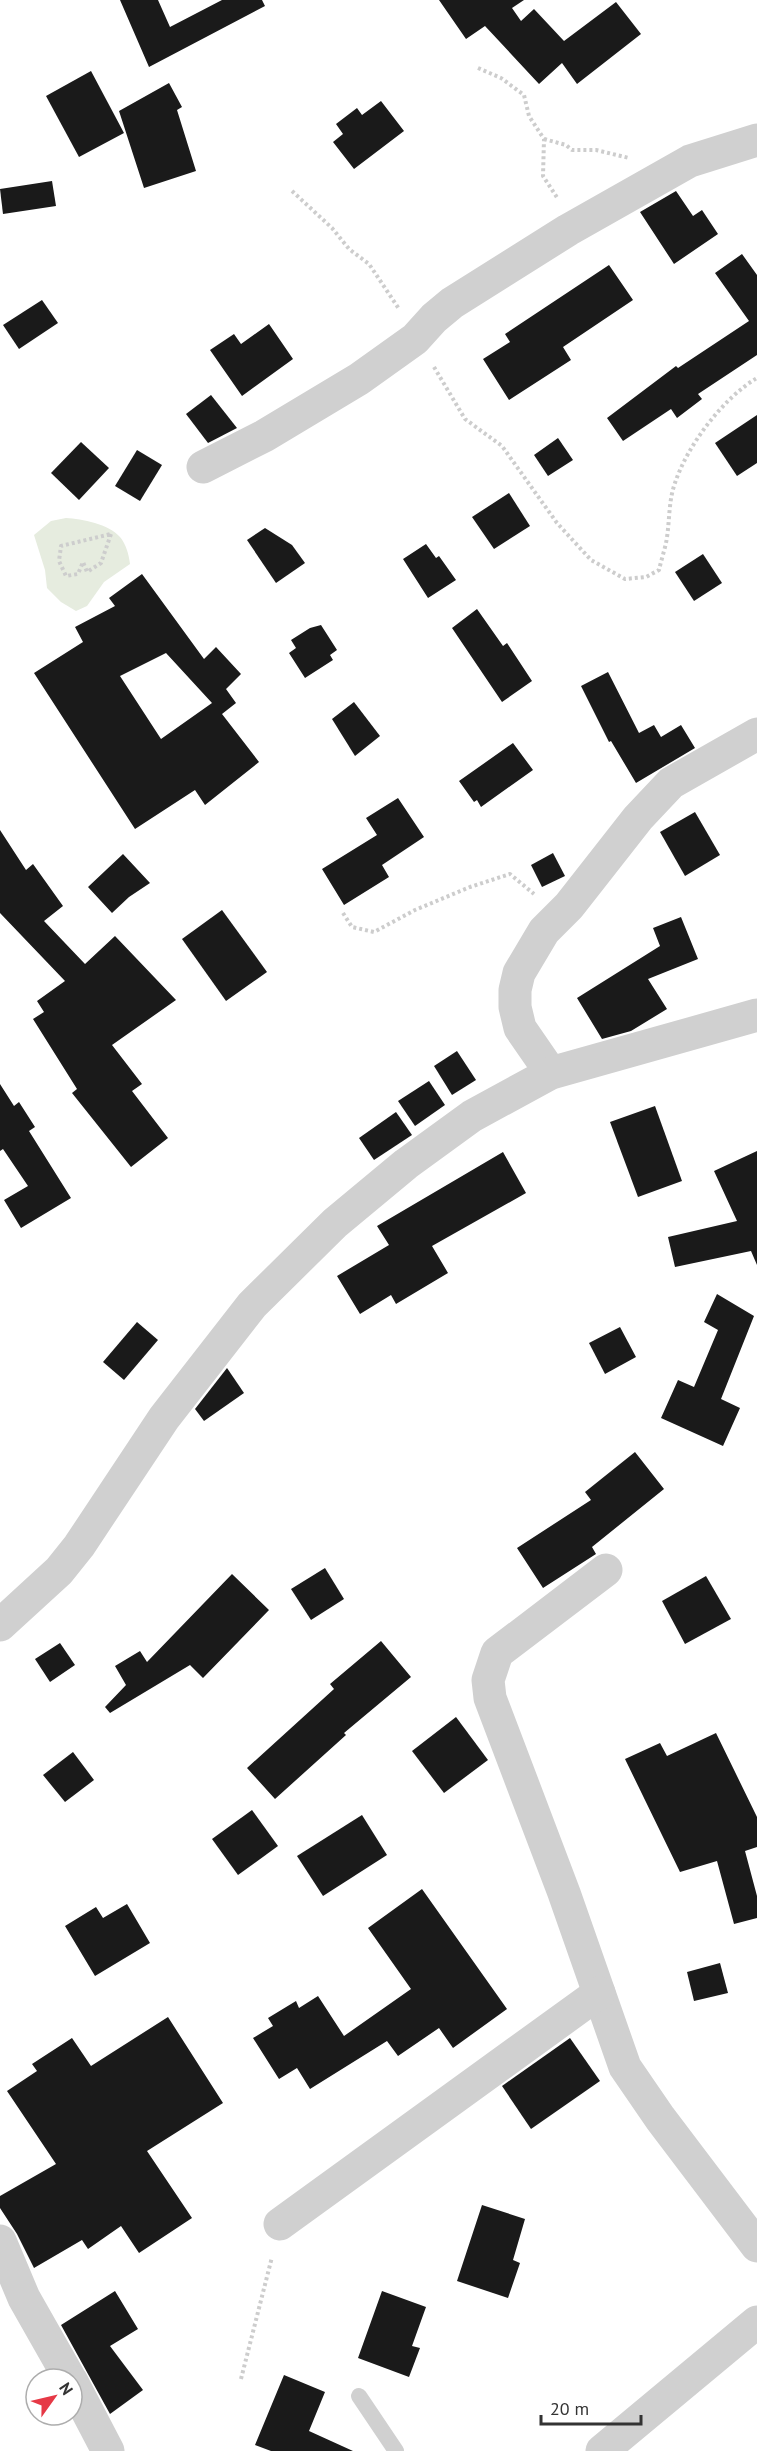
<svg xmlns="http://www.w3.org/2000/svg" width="757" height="2451" viewBox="0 0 757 2451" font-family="'PT Sans',sans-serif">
<rect width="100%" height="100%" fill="#fff"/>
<!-- green -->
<path fill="#e6ecdf" d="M66 518C82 519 109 524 120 537 126 544 129 555 130 564L104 582 87 606 76 611 61 602 47 588 45 570 34 535 51 521Z"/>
<!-- building -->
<g fill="#1a1a1a" fill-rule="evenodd">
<path d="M120 0H158L170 27 222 0H262L265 6 149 67Z"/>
<path d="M439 0H524L512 8 521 21 534 9 564 41 616 2 641 34 577 84 562 63 539 84 485 26 466 39Z"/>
<path d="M91 71 124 133 79 157 46 96Z"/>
<path d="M169 83 182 107 177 110 196 171 144 188 119 111Z"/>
<path d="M381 101 404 131 354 169 333 142 343 134 336 124 357 108 362 115Z"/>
<path d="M52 181 56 206 3 214 0 189Z"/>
<path d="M676 191 693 216 702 210 718 234 674 264 640 212Z"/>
<path d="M742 254 757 275V355L698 394 702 399 677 418 671 409 623 441 607 418 676 366 678 368 749 321 715 273Z"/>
<path d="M609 265 633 300 563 347 571 360 509 400 483 359 510 342 505 334Z"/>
<path d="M42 300 58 323 19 349 3 325Z"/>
<path d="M269 324 293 359 242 396 210 350 234 334 241 344Z"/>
<path d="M211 395 237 428 208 443 186 414Z"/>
<path d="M757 415V463L737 476 715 443Z"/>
<path d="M558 438 573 460 548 476 534 455Z"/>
<path d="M81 442 109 468 79 500 51 473Z"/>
<path d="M137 450 162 465 140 501 115 486Z"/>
<path d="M509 493 530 526 494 549 472 517Z"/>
<path d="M265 528 292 545 305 563 276 583 247 540Z"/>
<path d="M426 544 436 558 439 556 456 580 428 598 403 559Z"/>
<path d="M703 554 722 583 694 601 675 572Z"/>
<path d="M142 574 204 659 216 647 241 674 226 689 236 703 222 714 259 762 205 805 195 790 135 829 34 673 83 642 75 627 115 606 109 598ZM166 653 212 703 161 739 120 676Z"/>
<path d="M477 609 503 646 507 643 532 681 502 702 452 628Z"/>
<path d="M321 625 337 650 330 655 333 660 305 678 289 653 296 648 291 640 310 628Z"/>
<path d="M608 672 639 733 654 725 661 737 681 725 695 748 636 783 611 741 609 742 581 686Z"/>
<path d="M354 702 380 736 355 756 332 719Z"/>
<path d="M513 743 533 770 481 807 477 800 474 802 459 781Z"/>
<path d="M398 798 424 837 382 865 389 877 344 905 322 869 377 835 366 818Z"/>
<path d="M695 812 720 855 685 876 660 832Z"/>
<path d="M0 830 26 870 33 864 63 906 44 921 85 964 115 936 176 1000 112 1045 142 1084 132 1091 168 1138 131 1167 72 1093 77 1089 33 1019 44 1012 37 1001 65 981 0 913Z"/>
<path d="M553 853 565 876 542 887 531 865Z"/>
<path d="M123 854 150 883 129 897 112 913 88 887Z"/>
<path d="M222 910 267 972 226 1001 182 939Z"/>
<path d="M681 917 698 959 648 979 667 1009 631 1031 602 1039 577 998 660 946 653 928Z"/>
<path d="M457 1051 476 1080 452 1095 434 1066Z"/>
<path d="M429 1081 445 1105 415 1126 398 1101Z"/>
<path d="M0 1084 14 1106 19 1102 35 1127 29 1131 71 1198 21 1228 4 1200 28 1186 3 1149 0 1151Z"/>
<path d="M655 1106 682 1181 638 1197 610 1122Z"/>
<path d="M396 1112 412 1135 374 1160 359 1138Z"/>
<path d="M757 1151V1265L751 1251 675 1267 668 1237 737 1221 714 1171Z"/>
<path d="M503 1152 526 1193 432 1246 448 1273 396 1304 391 1295 360 1314 337 1276 389 1245 377 1226Z"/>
<path d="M717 1294 754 1316 721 1399 740 1408 723 1446 661 1418 678 1380 694 1387 718 1330 704 1322Z"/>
<path d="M137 1322 158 1340 124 1380 103 1362Z"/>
<path d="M620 1327 636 1357 605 1374 589 1343Z"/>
<path d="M227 1368 244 1393 204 1421 195 1409Z"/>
<path d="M635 1452 664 1489 592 1547 596 1554 543 1588 517 1548 591 1500 585 1492Z"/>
<path d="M325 1568 344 1599 311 1620 291 1589Z"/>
<path d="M232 1574 269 1610 203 1678 190 1665 110 1713 105 1707 126 1685 115 1666 140 1651 147 1662Z"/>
<path d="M706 1576 731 1619 685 1644 662 1601Z"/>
<path d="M381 1641 411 1677 344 1733 346 1735 275 1799 247 1768 334 1689 330 1684Z"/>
<path d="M60 1643 75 1665 50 1682 35 1659Z"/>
<path d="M456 1717 488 1760 444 1793 412 1751Z"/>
<path d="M716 1733 757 1817V1847L745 1851 757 1896V1918L734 1924 717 1861 680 1872 625 1759 660 1743 667 1756Z"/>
<path d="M73 1752 94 1780 65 1802 43 1775Z"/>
<path d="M252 1810 278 1846 238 1875 212 1839Z"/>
<path d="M362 1815 387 1855 323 1896 297 1856Z"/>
<path d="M422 1889 507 2009 453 2048 439 2028 398 2056 387 2041 310 2089 297 2068 279 2079 253 2038 273 2026 268 2018 296 2001 299 2008 318 1996 344 2036 411 1989 368 1928Z"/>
<path d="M127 1904 150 1943 95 1976 65 1926 96 1907 103 1918Z"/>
<path d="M720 1963 728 1993 694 2001 687 1972Z"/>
<path d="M168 2017 223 2103 147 2151 192 2218 139 2253 121 2226 88 2249 82 2240 34 2268 17 2234 0 2208V2196L56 2164 7 2091 37 2071 32 2064 72 2038 91 2066Z"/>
<path d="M570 2038 600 2081 531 2129 502 2086Z"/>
<path d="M482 2205 525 2219 513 2260 520 2263 508 2298 457 2281Z"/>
<path d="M115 2291 138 2329 110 2346 143 2390 110 2414 61 2325Z"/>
<path d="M382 2291 426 2307 412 2346 420 2348 409 2377 358 2358Z"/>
<path d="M284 2375 325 2392 309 2431 353 2451H271L255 2445Z"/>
</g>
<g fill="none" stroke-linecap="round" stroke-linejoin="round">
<!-- path -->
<g stroke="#cdcdcd" stroke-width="4" stroke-dasharray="3 3" stroke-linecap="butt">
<path d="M478 68 501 78 524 95 529 116 544 139 543 176 558 199"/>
<path d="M544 139 566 145 572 150H596L629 158"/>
<path d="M292 191 332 228 349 249 369 264 399 309"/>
<path d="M434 367 465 419 502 446 557 523 591 560 625 579 646 577 659 570C661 561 664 552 666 543 670 523 668 502 675 483 687 446 723 398 757 378"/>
<path d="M111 534 101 563 87 572 83 562 78 574 66 576 59 561 61 546Z"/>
<path d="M343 913 352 927 374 932 415 910 470 887 510 874 534 894"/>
<path d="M241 2379 272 2257"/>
</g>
<!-- lane -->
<path stroke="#d0d0d0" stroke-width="16" d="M359 2396 396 2451"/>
<!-- street -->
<g stroke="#d0d0d0" stroke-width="33">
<path d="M203 467 264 436 359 379 415 339 434 318 452 303 568 230 690 161 757 140"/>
<path d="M551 1073 520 1028 515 1007V990L519 973 544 931 569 906 638 818 671 783 757 734"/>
<path d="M606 1570 497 1653 488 1680 490 1698 564 1893 625 2067 660 2118 757 2246"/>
<path d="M0 1625 59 1571 79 1546 164 1418 252 1305 335 1223 406 1164 472 1116 551 1073 757 1015"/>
<path d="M280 2224 599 1993"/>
<path d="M0 2241 24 2298 70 2379"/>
<path d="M72 2382 108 2451"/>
<path d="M602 2451 757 2322"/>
</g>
</g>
<!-- north arrow -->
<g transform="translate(54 2397) rotate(56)"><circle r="28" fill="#ffffff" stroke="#adadad" stroke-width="1.5"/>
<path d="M0-4.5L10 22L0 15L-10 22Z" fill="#e63946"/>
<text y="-9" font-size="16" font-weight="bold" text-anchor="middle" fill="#333333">N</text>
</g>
<!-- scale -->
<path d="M541 2415v9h100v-9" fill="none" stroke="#333333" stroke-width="3"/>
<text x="550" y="2415" font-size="18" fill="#333333" stroke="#ffffff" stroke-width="4.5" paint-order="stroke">20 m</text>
</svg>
